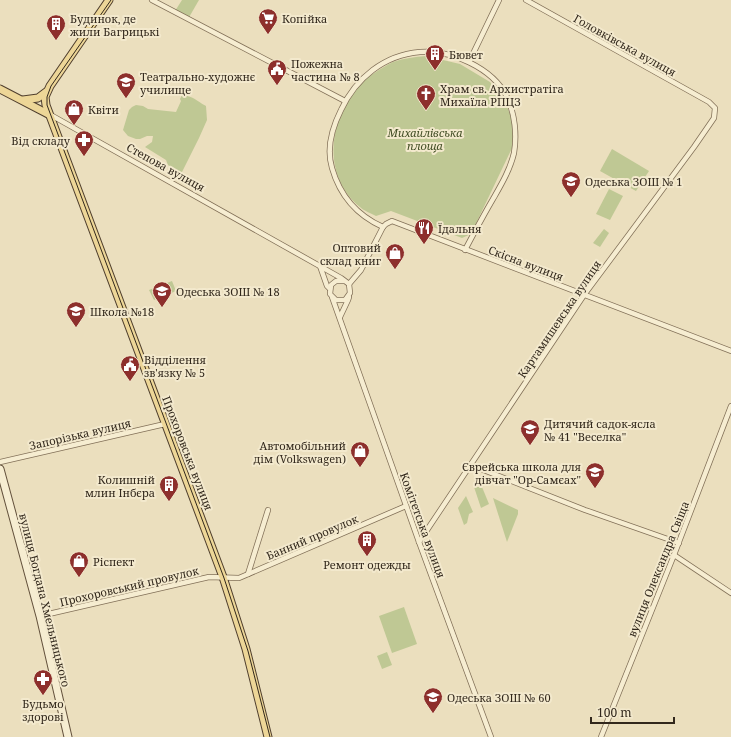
<svg xmlns="http://www.w3.org/2000/svg" width="731" height="737" viewBox="0 0 731 737" font-family="'Noto Serif',serif">
<rect width="100%" height="100%" fill="#ebdfbe"/>
<!-- green -->
<g fill="#bfc894">
<path d="M182 0H199L188 19 175 11Z"/>
<path d="M426 56 460 64 490 82 505 102 513 121V146L471 234 462 238 391 211 376 216C371 213 364 211 360 207 322 177 328 120 358 87 368 76 381 68 393 62 404 58 415 57 426 56Z"/>
<path d="M182 95C195 97 195 100 206 106L207 120 199 138 181 174 168 165 166 160 145 147 152 142 153 136H147L140 139H136L128 136 123 130 129 110 132 107 136 105 143 106 148 109 176 112 181 101 180 99Z"/>
<path d="M612 149 649 171 636 191 600 171Z"/>
<path d="M609 189 623 196 610 220 596 214Z"/>
<path d="M604 229 609 233 600 247 593 243Z"/>
<path d="M172 281 176 291 154 300 149 290Z"/>
<path d="M474 487H482L489 504 481 508Z"/>
<path d="M466 496 473 512 469 514 467 523 464 525 458 508Z"/>
<path d="M493 498 518 510V514L507 542Z"/>
<path d="M404 607 417 644 392 653 379 616Z"/>
<path d="M387 652 392 665 382 669 377 656Z"/>
</g>
<g fill="none" stroke-linecap="round" stroke-linejoin="round">
<defs>
<g id="minor">
<path d="M152 0 345 101"/>
<path d="M469 62 499 0"/>
<path d="M49 114 341 278 349 284 350 293 345 300H336L330 294 331 285 336 281H344"/>
<path d="M383 227C356 215 340 196 332 168 326 148 332 128 341 110 356 78 384 55 420 52 450 49 493 68 507 97 515 114 517 135 514 153 510 170 501 185 493 199 483 216 474 233 465 250"/>
<path d="M320 266 327 286 330 289"/>
<path d="M349 284 361 270 383 227 386 224 392 221 731 351"/>
<path d="M332 297 419 542 491 737"/>
<path d="M340 317 348 300 349 297"/>
<path d="M0 462 165 424"/>
<path d="M471 465 585 510 679 543"/>
<path d="M419 542 584 295 694 147 714 118 715 108 709 102 526 0"/>
<path d="M674 555 731 593"/>
<path d="M248 574 268 510"/>
<path d="M40 616 209 577 239 578 406 506"/>
<path d="M601 737 674 555 731 406"/>
</g>
<path id="secondary" d="M0 469 40 616 68 737"/>
<g id="primary">
<path d="M109 0 50 86 45 97 46 105 223 577 246 649 268 737"/>
<path d="M0 89 48 114"/>
<path d="M23 100 38 98 46 92"/>
</g>
</defs>
<!-- minor casing -->
<use href="#minor" stroke="#827058" stroke-width="6"/>
<!-- secondary casing -->
<use href="#secondary" stroke="#63513c" stroke-width="9"/>
<!-- primary casing -->
<use href="#primary" stroke="#4f3e2d" stroke-width="9"/>
<!-- minor -->
<use href="#minor" stroke="#f6edd1" stroke-width="4.5"/>
<!-- secondary -->
<use href="#secondary" stroke="#f6edd1" stroke-width="7"/>
<!-- primary -->
<use href="#primary" stroke="#edd697" stroke-width="7"/>
<!-- tram -->
<path stroke="#32281c" stroke-width="1" d="M111 0 51 86 47 97V105L224 578 248 651 270 737"/>
</g>
<!-- icons -->
<defs>
<symbol id="supermarket-pin" viewBox="-11 -11 22 30"><path d="M0 17L-7.5 6A9.5 9.5 0 1 1 7.5 6Z" fill="#8d2f2c" stroke="#f3e9cd"/><path d="M-6-5.5h2.5l.6 2H6L4.5 2H-2.5L-4.4-4H-6ZM-1.5 3.2a1.3 1.3 0 1 0 .1 0ZM3 3.2a1.3 1.3 0 1 0 .1 0Z" fill="#fff"/></symbol>
<symbol id="building-pin" viewBox="-11 -11 22 30"><path d="M0 17L-7.5 6A9.5 9.5 0 1 1 7.5 6Z" fill="#8d2f2c" stroke="#f3e9cd"/><path d="M-4-6H4V6H1V3H-1V6H-4ZM-2.5-4.3h1.7v1.8h-1.7ZM.8-4.3h1.7v1.8H.8ZM-2.5-1h1.7V.8h-1.7ZM.8-1h1.7V.8H.8Z" fill="#fff"/></symbol>
<symbol id="civic-pin" viewBox="-11 -11 22 30"><path d="M0 17L-7.5 6A9.5 9.5 0 1 1 7.5 6Z" fill="#8d2f2c" stroke="#f3e9cd"/><path d="M-.6-6.5H3V-4.5H.6V-3L4-1V1h2V6H-6V1h2V-1L-.6-3ZM-1.2 2.5V6h2.4V2.5Z" fill="#fff"/></symbol>
<symbol id="university-pin" viewBox="-11 -11 22 30"><path d="M0 17L-7.5 6A9.5 9.5 0 1 1 7.5 6Z" fill="#8d2f2c" stroke="#f3e9cd"/><path d="M0-5L7-2L0 1L-7-2ZM-4 1L0 2.5L4 1V4Q0 6-4 4Z" fill="#fff"/></symbol>
<symbol id="church-pin" viewBox="-11 -11 22 30"><path d="M0 17L-7.5 6A9.5 9.5 0 1 1 7.5 6Z" fill="#8d2f2c" stroke="#f3e9cd"/><path d="M-1.2-6h2.4v3.5h3.3v2.4h-3.3V6h-2.4V-.1h-3.3v-2.4h3.3Z" fill="#fff"/></symbol>
<symbol id="shop-pin" viewBox="-11 -11 22 30"><path d="M0 17L-7.5 6A9.5 9.5 0 1 1 7.5 6Z" fill="#8d2f2c" stroke="#f3e9cd"/><path d="M-5-2.5h2.3a2.7 3.5 0 0 1 5.4 0H5L5.5 6h-11ZM-1.5-2.5h3a1.5 2.3 0 0 0-3 0Z" fill="#fff"/></symbol>
<symbol id="pharmacy-pin" viewBox="-11 -11 22 30"><path d="M0 17L-7.5 6A9.5 9.5 0 1 1 7.5 6Z" fill="#8d2f2c" stroke="#f3e9cd"/><path d="M-2-6h4v4h4v4h-4v4h-4v-4h-4v-4h4Z" fill="#fff"/></symbol>
<symbol id="school-pin" viewBox="-11 -11 22 30"><path d="M0 17L-7.5 6A9.5 9.5 0 1 1 7.5 6Z" fill="#8d2f2c" stroke="#f3e9cd"/><path d="M0-5L7-2L0 1L-7-2ZM-4 1L0 2.5L4 1V4Q0 6-4 4Z" fill="#fff"/></symbol>
<symbol id="restaurant-pin" viewBox="-11 -11 22 30"><path d="M0 17L-7.5 6A9.5 9.5 0 1 1 7.5 6Z" fill="#8d2f2c" stroke="#f3e9cd"/><path d="M-5-6h1v4h1v-4h1v4h1v-4h1v5L-1.5 .5V6h-2V.5L-5-1ZM5-6V6H3V1.5H1.5Q1.5-4 5-6Z" fill="#fff"/></symbol>
</defs>
<g fill-rule="evenodd">
<use href="#supermarket-pin" x="257" y="7" width="22" height="30"/>
<use href="#building-pin" x="45" y="13" width="22" height="30"/>
<use href="#building-pin" x="424" y="43" width="22" height="30"/>
<use href="#civic-pin" x="266" y="58" width="22" height="30"/>
<use href="#university-pin" x="115" y="71" width="22" height="30"/>
<use href="#church-pin" x="415" y="83" width="22" height="30"/>
<use href="#shop-pin" x="63" y="98" width="22" height="30"/>
<use href="#pharmacy-pin" x="73" y="129" width="22" height="30"/>
<use href="#school-pin" x="560" y="170" width="22" height="30"/>
<use href="#restaurant-pin" x="413" y="217" width="22" height="30"/>
<use href="#shop-pin" x="384" y="242" width="22" height="30"/>
<use href="#school-pin" x="151" y="280" width="22" height="30"/>
<use href="#school-pin" x="65" y="300" width="22" height="30"/>
<use href="#civic-pin" x="119" y="354" width="22" height="30"/>
<use href="#school-pin" x="519" y="418" width="22" height="30"/>
<use href="#shop-pin" x="349" y="440" width="22" height="30"/>
<use href="#school-pin" x="584" y="461" width="22" height="30"/>
<use href="#building-pin" x="158" y="474" width="22" height="30"/>
<use href="#building-pin" x="356" y="529" width="22" height="30"/>
<use href="#shop-pin" x="68" y="550" width="22" height="30"/>
<use href="#pharmacy-pin" x="32" y="668" width="22" height="30"/>
<use href="#school-pin" x="422" y="686" width="22" height="30"/>
</g>
<g text-anchor="middle" dominant-baseline="central" stroke-width="4" stroke-linejoin="round" paint-order="stroke">
<!-- poi labels -->
<g font-size="11" fill="#32281c" stroke="#f3e9cd" text-anchor="start">
<text x="70" y="18">Будинок, де<tspan x="70" dy="13">жили Багрицькі</tspan></text>
<text x="282" y="18">Копійка</text>
<text x="449" y="54">Бювет</text>
<text x="291" y="63">Пожежна<tspan x="291" dy="13">частина № 8</tspan></text>
<text x="140" y="76">Театрально-художнє<tspan x="140" dy="13">училище</tspan></text>
<text x="440" y="88">Храм св. Архистратіга<tspan x="440" dy="13">Михаїла РПЦЗ</tspan></text>
<text x="88" y="109">Квіти</text>
<text x="70" y="140" text-anchor="end">Від складу</text>
<text x="585" y="181">Одеська ЗОШ № 1</text>
<text x="438" y="228">Їдальня</text>
<text x="381" y="247" text-anchor="end">Оптовий<tspan x="381" dy="13">склад книг</tspan></text>
<text x="176" y="291">Одеська ЗОШ № 18</text>
<text x="90" y="311">Школа №18</text>
<text x="144" y="359">Відділення<tspan x="144" dy="13">зв'язку № 5</tspan></text>
<text x="544" y="423">Дитячий садок-ясла<tspan x="544" dy="13">№ 41 "Веселка"</tspan></text>
<text x="346" y="445" text-anchor="end">Автомобільний<tspan x="346" dy="13">дім (Volkswagen)</tspan></text>
<text x="581" y="466" text-anchor="end">Єврейська школа для<tspan x="581" dy="13">дівчат "Ор-Самєах"</tspan></text>
<text x="155" y="479" text-anchor="end">Колишній<tspan x="155" dy="13">млин Інбєра</tspan></text>
<text x="93" y="561">Ріспект</text>
<text x="367" y="564" text-anchor="middle">Ремонт одежды</text>
<text x="447" y="697">Одеська ЗОШ № 60</text>
<text x="43" y="703" text-anchor="middle">Будьмо<tspan x="43" dy="13">здорові</tspan></text>
</g>
<!-- street labels -->
<g font-size="11" fill="#32281c" stroke="#f3e9cd">
<text transform="translate(625 45) rotate(29)">Головківська вулиця</text>
<text transform="translate(166 167) rotate(29)">Степова вулиця</text>
<text transform="translate(526 263) rotate(21)">Cкісна вулиця</text>
<text transform="translate(559 319) rotate(-56)">Картамишевська вулиця</text>
<text transform="translate(80 434) rotate(-13)">Запорізька вулиця</text>
<text transform="translate(188 453) rotate(69)">Прохоровська вулиця</text>
<text transform="translate(423 525) rotate(70)">Комітетська вулиця</text>
<text transform="translate(312 537) rotate(-23)">Банний провулок</text>
<text transform="translate(658 569) rotate(-68)">вулиця Олександра Свіща</text>
<text transform="translate(129 586) rotate(-13)">Прохоровський провулок</text>
<text transform="translate(45 600) rotate(76)">вулиця Богдана Хмельницького</text>
</g>
<!-- park labels -->
<g font-size="11" font-style="italic" fill="#414d24" stroke="#f3e9cd">
<text x="425" y="132">Михайлівська<tspan x="425" dy="13">площа</tspan></text>
</g>
</g>
<!-- scale -->
<path d="M591 717v6h83v-6" fill="none" stroke="#32281c" stroke-width="2"/>
<text x="597" y="717" font-size="12" fill="#32281c" stroke="#f3e9cd" stroke-width="3" paint-order="stroke">100 m</text>
</svg>
